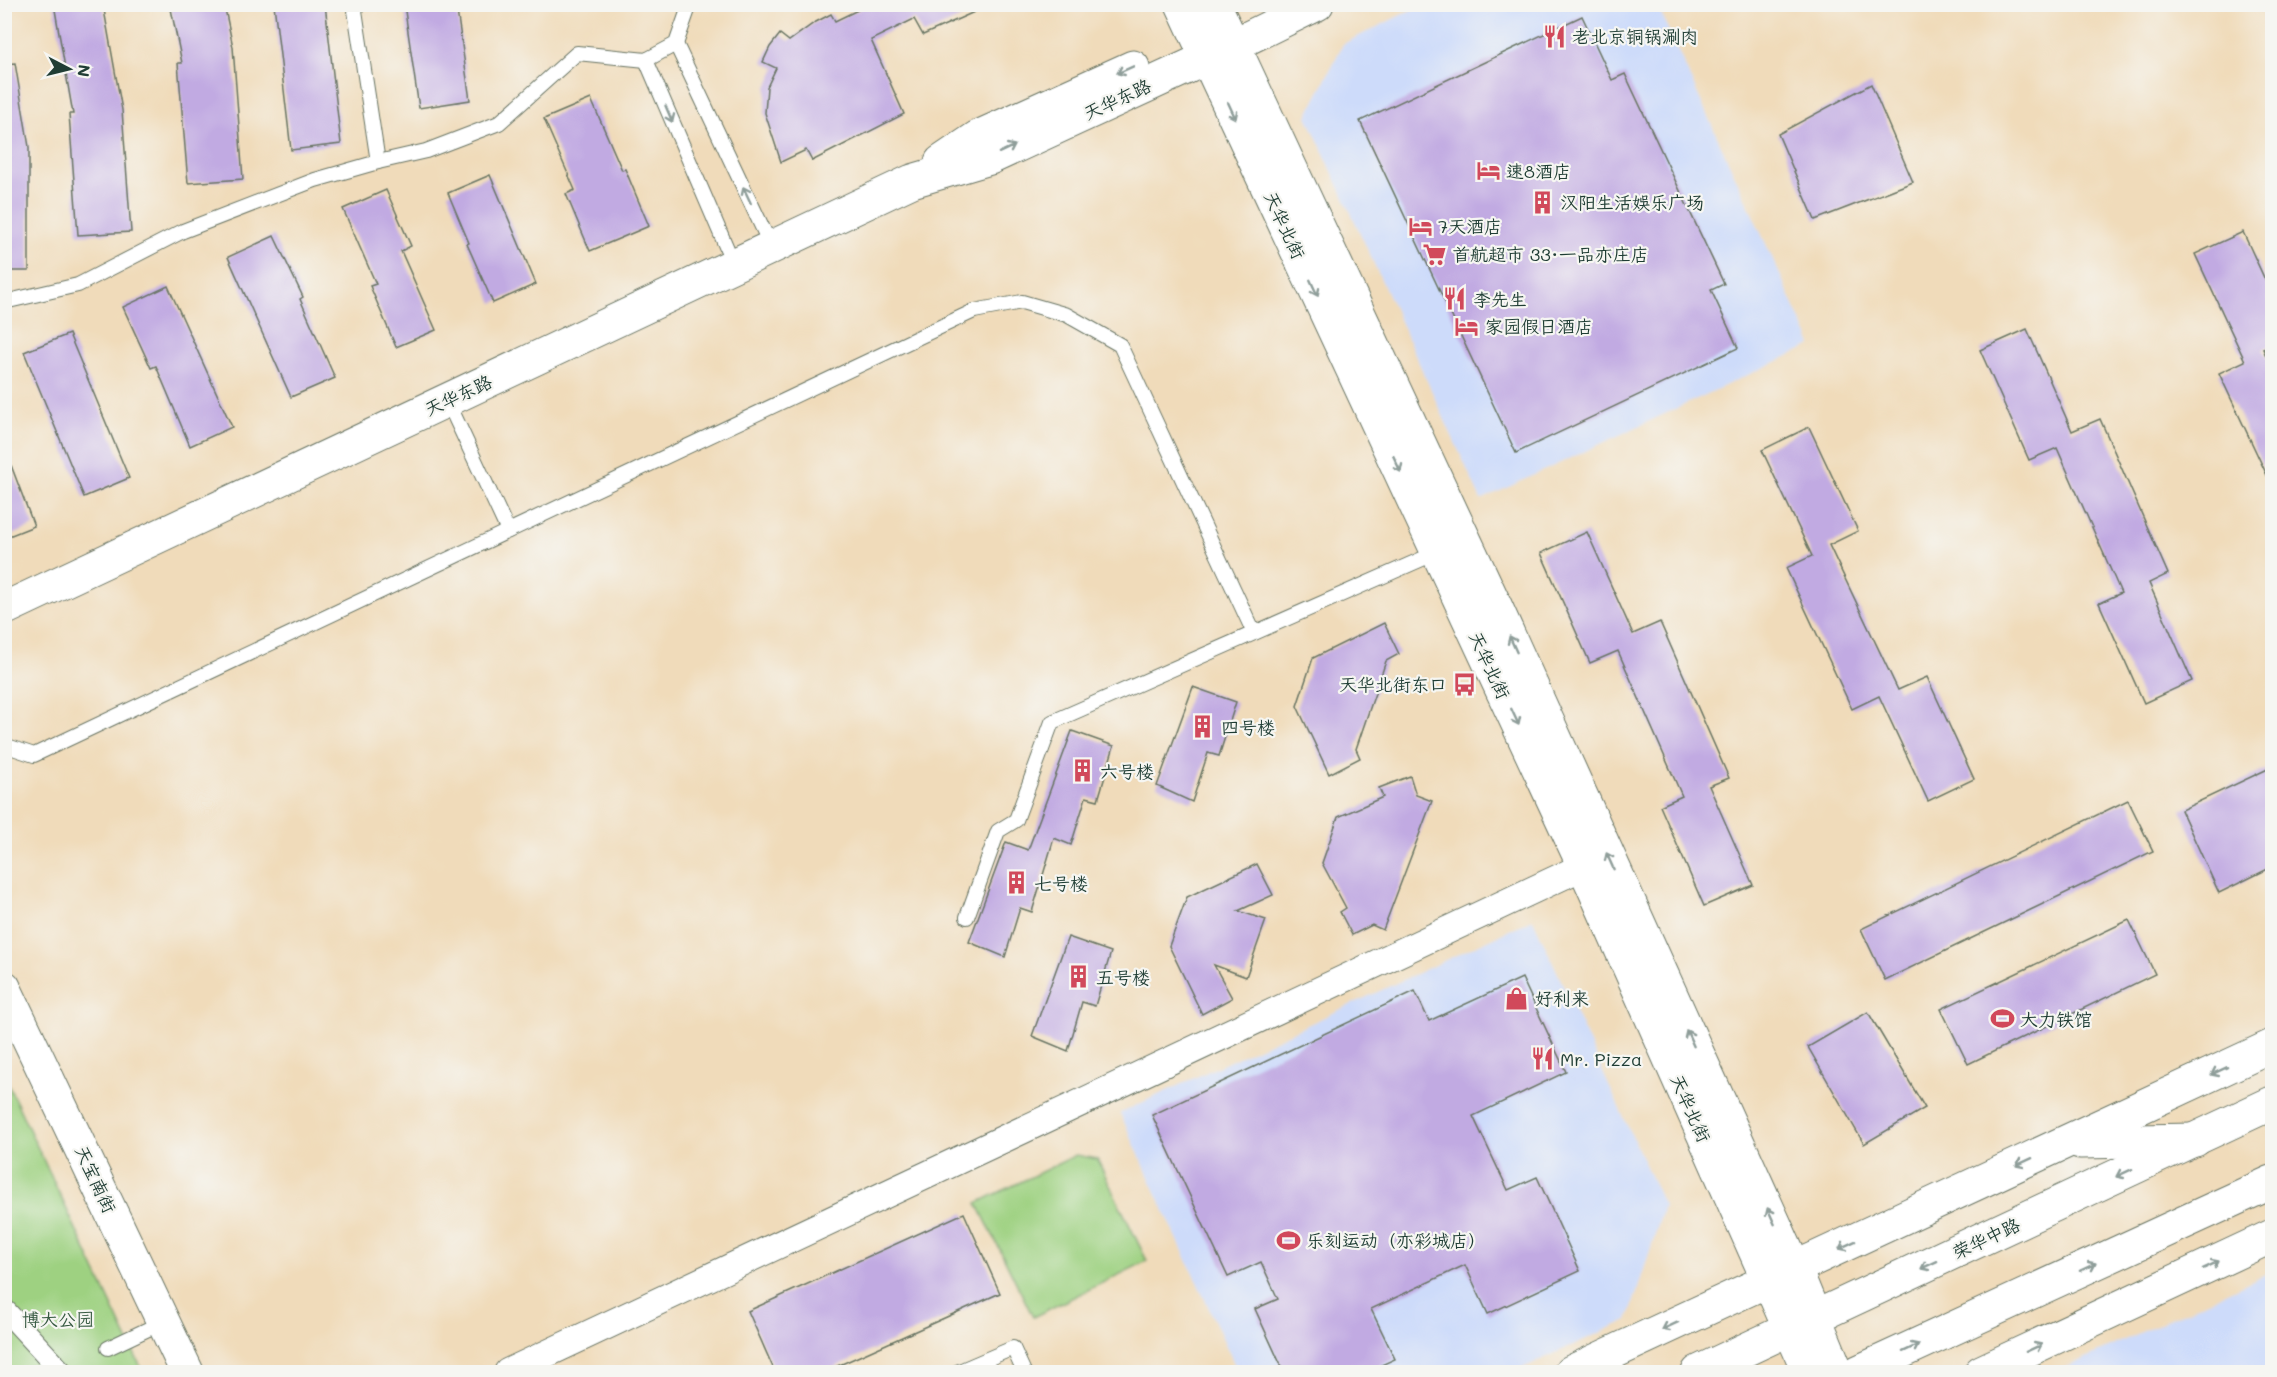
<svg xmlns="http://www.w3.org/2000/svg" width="2277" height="1377" viewBox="0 0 2277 1377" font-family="Mali,'LXGW WenKai TC',sans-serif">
<rect width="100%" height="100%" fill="#f6f6f2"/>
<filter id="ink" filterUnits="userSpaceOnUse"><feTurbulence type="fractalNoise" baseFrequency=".0167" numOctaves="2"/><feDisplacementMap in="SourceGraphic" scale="12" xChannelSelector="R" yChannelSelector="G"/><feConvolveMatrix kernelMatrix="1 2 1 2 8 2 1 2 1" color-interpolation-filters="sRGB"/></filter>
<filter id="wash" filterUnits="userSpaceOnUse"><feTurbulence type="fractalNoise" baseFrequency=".008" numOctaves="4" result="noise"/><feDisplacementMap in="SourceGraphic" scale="24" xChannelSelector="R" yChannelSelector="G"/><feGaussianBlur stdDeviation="1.35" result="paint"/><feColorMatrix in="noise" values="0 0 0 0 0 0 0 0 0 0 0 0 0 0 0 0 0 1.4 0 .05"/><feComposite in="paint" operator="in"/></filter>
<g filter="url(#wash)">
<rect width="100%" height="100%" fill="#f0dbba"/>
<!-- built -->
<g fill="#cddbfa">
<path d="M1421 5H1657L1812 345 1481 500 1307 116 1343 44Z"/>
<path d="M1533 919 1664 1206 1628 1320 1514 1372H1238L1120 1113Z"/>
<path d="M2272 1271V1372H2056Z"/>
</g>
<!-- green -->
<g fill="#9ed181" stroke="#5e875a" stroke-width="1.5">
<path d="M5 1078 143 1372H5Z"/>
<path d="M1076 1155 1097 1159 1147 1261 1033 1317 977 1203Z"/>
</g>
<g id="blocks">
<!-- building -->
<g fill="#c1aae2">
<path d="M54 4H103L122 110 131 232 78 235 69 114H73Z"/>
<path d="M170 4H224L233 47 243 179 188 183 178 63H182Z"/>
<path d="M274 4H325L341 144 291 150Z"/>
<path d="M404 4H456L470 100 419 108Z"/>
<path d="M870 4H992L923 35 914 19 871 40 904 114 812 161 806 150 781 162 765 113 767 87 776 68 763 62 770 47 780 34 789 41 814 23 831 14 835 21Z"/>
<path d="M1582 16 1612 80 1625 74 1724 284 1711 290 1738 348 1516 453 1360 121Z"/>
<path d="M15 63 29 147V271H4V64Z"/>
<path d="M1871 84 1913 182 1815 220 1778 134Z"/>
<path d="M591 99 622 170 625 169 649 226 590 251 566 194 575 190 544 119Z"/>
<path d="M490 175 536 284 493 303 467 244 469 243 448 193Z"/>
<path d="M386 190 411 246 401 251 436 330 396 347 370 286 376 284 343 209Z"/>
<path d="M2243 232 2272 295V345L2263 349 2272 369V486L2219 373 2245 361 2195 254Z"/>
<path d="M274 236 303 297 300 299 335 378 291 397 228 257Z"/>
<path d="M168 286 232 427 190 446 156 366 151 368 123 307Z"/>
<path d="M2027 329 2072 431 2100 419 2168 574 2149 583 2192 681 2144 703 2099 603 2121 593 2057 448 2029 460 1980 350Z"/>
<path d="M69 334 129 478 84 497 24 352Z"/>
<path d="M1809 427 1858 531 1829 545 1898 690 1927 677 1974 779 1928 801 1879 696 1852 709 1786 568 1812 556 1762 450Z"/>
<path d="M6 452 34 526 4 538V453Z"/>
<path d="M1587 532 1633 634 1660 622 1729 778 1709 786 1753 885 1704 906 1660 806 1682 796 1618 651 1590 663 1541 553Z"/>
<path d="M1384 623 1399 654 1386 661 1356 749 1360 758 1329 774 1297 706 1313 658Z"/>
<path d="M1193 687 1236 702 1219 756 1208 753 1192 802 1157 786Z"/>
<path d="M1072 731 1114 746 1098 800 1086 797 1071 845 1054 838 1032 912 1020 908 1005 957 969 942 1006 842 1028 850Z"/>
<path d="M2272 767V867L2219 893 2181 810Z"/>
<path d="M1410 776 1416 795 1432 801 1383 930 1372 925 1352 935 1340 912 1346 908 1322 863 1338 817 1383 797 1379 788Z"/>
<path d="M2128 800 2153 851 1885 980 1861 929Z"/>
<path d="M1257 864 1273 895 1238 911 1266 920 1246 977 1214 965 1232 998 1202 1014 1169 946 1187 897Z"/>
<path d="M2129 920 2155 974 1968 1064 1941 1009Z"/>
<path d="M1068 937 1111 952 1095 1006 1082 1002 1068 1051 1032 1036Z"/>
<path d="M1522 978 1566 1072 1473 1116 1508 1190 1537 1177 1580 1271 1488 1314 1465 1265 1371 1309 1395 1359 1366 1372H1284L1255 1309 1278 1299 1261 1262 1228 1277 1152 1115 1415 991 1429 1021Z"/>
<path d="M1868 1012 1925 1108 1864 1144 1808 1047Z"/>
<path d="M964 1213 1000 1293 824 1372H775L748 1311Z"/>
</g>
</g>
</g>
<g filter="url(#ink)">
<use href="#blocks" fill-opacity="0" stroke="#687463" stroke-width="1.5"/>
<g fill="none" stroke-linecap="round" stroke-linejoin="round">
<defs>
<g id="service">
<path d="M354 4 378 162"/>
<path d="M676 44 772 248"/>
<path d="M646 60 734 265"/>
<path d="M4 302 78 285 183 231 315 180 378 162 426 151 499 123 577 53 646 60 676 44 690 4"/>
<path d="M447 400 508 531"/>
<path d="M4 745 34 755 974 311 1022 302 1067 315 1120 345 1254 633"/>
<path d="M967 917 998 831 1016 820 1052 722 1438 552"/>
<path d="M108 1348 163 1322"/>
<path d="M957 1372 1013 1348 1024 1372"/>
</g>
<path id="pedestrian" d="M4 1309 62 1372"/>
<path id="minor" d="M508 1372 1584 866"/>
<g id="tertiary">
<path d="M1182 4 1584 866 1809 1372"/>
<path d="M1214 4 1495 605 1795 1269 1837 1372"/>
<path d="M941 162 978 137 1133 67"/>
<path d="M4 609 912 181 990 158 1207 58 1317 4"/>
<path d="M4 987 187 1372"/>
<path d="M2080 1142 2195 1140"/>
<path d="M1571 1372 2272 1046"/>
<path d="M1981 1372 2272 1236"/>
</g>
<g id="primary">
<path d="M1698 1372 2272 1103"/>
<path d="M1858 1372 2272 1182"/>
</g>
</defs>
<!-- service casing -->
<use href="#service" stroke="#687463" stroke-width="16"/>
<!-- pedestrian casing -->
<use href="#pedestrian" stroke="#687463" stroke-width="23"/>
<!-- minor casing -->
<use href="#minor" stroke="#687463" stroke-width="29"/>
<!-- tertiary casing -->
<use href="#tertiary" stroke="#687463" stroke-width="35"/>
<!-- primary casing -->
<use href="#primary" stroke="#687463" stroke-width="35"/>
<!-- service -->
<use href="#service" stroke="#fff" stroke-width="14"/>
<!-- pedestrian -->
<use href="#pedestrian" stroke="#fff" stroke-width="21"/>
<!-- minor -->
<use href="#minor" stroke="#fff" stroke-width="27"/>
<!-- tertiary -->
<use href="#tertiary" stroke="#fff" stroke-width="33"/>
<!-- primary -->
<use href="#primary" stroke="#fff" stroke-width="33"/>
</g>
<!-- one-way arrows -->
<defs><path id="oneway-shaft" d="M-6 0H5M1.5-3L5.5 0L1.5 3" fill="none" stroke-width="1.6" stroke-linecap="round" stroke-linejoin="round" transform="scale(1.5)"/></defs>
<g stroke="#8f9e9a">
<use href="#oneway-shaft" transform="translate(1125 70) rotate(156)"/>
<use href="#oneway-shaft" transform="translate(1232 111) rotate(65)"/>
<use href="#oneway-shaft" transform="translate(669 114) rotate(67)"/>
<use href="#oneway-shaft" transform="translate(1007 149) rotate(-25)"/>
<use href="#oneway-shaft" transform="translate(747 195) rotate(-115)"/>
<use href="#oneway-shaft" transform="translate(1314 288) rotate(65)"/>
<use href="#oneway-shaft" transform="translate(1397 464) rotate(65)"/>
<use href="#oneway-shaft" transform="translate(1513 644) rotate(-114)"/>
<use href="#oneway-shaft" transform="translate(1515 717) rotate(65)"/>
<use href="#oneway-shaft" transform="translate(1610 861) rotate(-114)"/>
<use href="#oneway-shaft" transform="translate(1690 1038) rotate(-114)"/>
<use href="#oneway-shaft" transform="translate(2219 1071) rotate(155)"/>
<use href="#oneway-shaft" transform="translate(2024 1162) rotate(155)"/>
<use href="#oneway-shaft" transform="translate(2124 1173) rotate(155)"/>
<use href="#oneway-shaft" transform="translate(1771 1216) rotate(-114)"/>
<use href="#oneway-shaft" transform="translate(1847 1245) rotate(155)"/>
<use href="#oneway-shaft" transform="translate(1929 1265) rotate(155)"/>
<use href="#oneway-shaft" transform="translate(2211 1265) rotate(-25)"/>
<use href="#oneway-shaft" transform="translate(2088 1267) rotate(-25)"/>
<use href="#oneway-shaft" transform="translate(1670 1326) rotate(155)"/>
<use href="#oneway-shaft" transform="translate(1911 1348) rotate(-25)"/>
<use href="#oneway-shaft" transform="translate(2034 1348) rotate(-25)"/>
</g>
</g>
<!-- icons -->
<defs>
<symbol id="restaurant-bare" viewBox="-9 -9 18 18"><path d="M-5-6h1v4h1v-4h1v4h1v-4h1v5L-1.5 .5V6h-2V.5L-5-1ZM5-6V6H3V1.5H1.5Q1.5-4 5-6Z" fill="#d1495b" stroke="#f6f6f2" stroke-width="2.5" paint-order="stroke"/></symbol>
<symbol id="hotel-bare" viewBox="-9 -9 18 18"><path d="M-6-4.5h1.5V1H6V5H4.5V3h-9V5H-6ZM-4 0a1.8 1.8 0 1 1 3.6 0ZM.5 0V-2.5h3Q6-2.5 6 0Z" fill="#d1495b" stroke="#f6f6f2" stroke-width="2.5" paint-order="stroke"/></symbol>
<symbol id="building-bare" viewBox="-9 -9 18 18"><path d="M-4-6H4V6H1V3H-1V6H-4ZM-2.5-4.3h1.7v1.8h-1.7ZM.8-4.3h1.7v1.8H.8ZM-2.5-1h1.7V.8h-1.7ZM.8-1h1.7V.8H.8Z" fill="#d1495b" stroke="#f6f6f2" stroke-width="2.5" paint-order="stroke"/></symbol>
<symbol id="supermarket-bare" viewBox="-9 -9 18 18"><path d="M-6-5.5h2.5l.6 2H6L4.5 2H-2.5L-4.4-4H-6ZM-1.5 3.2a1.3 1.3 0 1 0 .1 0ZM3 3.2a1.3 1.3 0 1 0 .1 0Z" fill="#d1495b" stroke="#f6f6f2" stroke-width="2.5" paint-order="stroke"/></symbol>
<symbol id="bus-bare" viewBox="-9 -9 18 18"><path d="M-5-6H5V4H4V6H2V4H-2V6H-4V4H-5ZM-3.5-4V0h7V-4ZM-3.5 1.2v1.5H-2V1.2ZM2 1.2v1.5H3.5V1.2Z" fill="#d1495b" stroke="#f6f6f2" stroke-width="2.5" paint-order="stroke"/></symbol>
<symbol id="shop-bare" viewBox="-9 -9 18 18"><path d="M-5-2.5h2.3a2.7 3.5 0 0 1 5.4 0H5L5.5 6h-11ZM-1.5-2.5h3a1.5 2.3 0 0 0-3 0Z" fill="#d1495b" stroke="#f6f6f2" stroke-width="2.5" paint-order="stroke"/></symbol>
<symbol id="stadium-bare" viewBox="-9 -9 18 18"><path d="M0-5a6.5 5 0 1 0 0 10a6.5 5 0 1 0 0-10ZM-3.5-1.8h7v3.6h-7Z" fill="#d1495b" stroke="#f6f6f2" stroke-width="2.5" paint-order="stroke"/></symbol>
</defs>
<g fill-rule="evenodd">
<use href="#restaurant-bare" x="1538" y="20" width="33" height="33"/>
<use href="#hotel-bare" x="1472" y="154" width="33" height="33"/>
<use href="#building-bare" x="1526" y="186" width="33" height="33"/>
<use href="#hotel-bare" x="1404" y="210" width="33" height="33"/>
<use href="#supermarket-bare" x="1418" y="238" width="33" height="33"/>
<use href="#restaurant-bare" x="1438" y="282" width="33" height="33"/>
<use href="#hotel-bare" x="1450" y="310" width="33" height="33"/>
<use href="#bus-bare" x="1448" y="668" width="33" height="33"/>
<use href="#building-bare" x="1186" y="710" width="33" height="33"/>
<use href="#building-bare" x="1066" y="754" width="33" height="33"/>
<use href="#building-bare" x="1000" y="866" width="33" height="33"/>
<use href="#building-bare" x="1062" y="960" width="33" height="33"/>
<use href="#shop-bare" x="1500" y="982" width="33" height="33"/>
<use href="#stadium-bare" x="1986" y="1002" width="33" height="33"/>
<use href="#restaurant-bare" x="1526" y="1042" width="33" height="33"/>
<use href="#stadium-bare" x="1272" y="1224" width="33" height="33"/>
</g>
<g text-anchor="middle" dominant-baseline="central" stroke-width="4.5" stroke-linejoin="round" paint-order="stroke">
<!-- poi labels -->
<g font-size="18" fill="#1f3d34" stroke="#f6f6f2" text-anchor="start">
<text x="1572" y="36">老北京铜锅涮肉</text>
<text x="1506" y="171">速8酒店</text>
<text x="1560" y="202">汉阳生活娱乐广场</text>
<text x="1438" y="226">7天酒店</text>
<text x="1452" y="254">首航超市 33·一品亦庄店</text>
<text x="1473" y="299">李先生</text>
<text x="1485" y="326">家园假日酒店</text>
<text x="1447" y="684" text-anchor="end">天华北街东口</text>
<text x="1221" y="727">四号楼</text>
<text x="1100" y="771">六号楼</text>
<text x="1034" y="883">七号楼</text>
<text x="1096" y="977">五号楼</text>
<text x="1535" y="998">好利来</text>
<text x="2020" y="1019">大力铁馆</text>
<text x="1560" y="1059">Mr. Pizza</text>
<text x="1306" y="1240">乐刻运动（亦彩城店）</text>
</g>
<!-- street labels -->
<g font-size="18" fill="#1f3d34" stroke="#f6f6f2">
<text transform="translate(1117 99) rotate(-25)">天华东路</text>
<text transform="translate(1285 225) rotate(65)">天华北街</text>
<text transform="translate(458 395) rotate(-25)">天华东路</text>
<text transform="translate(1490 665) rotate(65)">天华北街</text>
<text transform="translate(1691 1108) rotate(66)">天华北街</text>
<text transform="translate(96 1179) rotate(65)">天宝南街</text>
<text transform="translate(1986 1238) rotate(-25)">荣华中路</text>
</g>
<!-- park labels -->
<g font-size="18" fill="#385b43" stroke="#f6f6f2">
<text x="58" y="1319">博大公园</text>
</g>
</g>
<!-- margin -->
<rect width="2277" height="1377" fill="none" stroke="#f6f6f2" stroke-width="24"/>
<!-- north arrow -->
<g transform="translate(69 69) rotate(97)" stroke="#f6f6f2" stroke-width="4.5" paint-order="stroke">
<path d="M0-4.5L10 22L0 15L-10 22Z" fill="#1f3d34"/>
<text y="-9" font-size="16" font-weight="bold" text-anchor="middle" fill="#1f3d34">N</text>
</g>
</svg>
